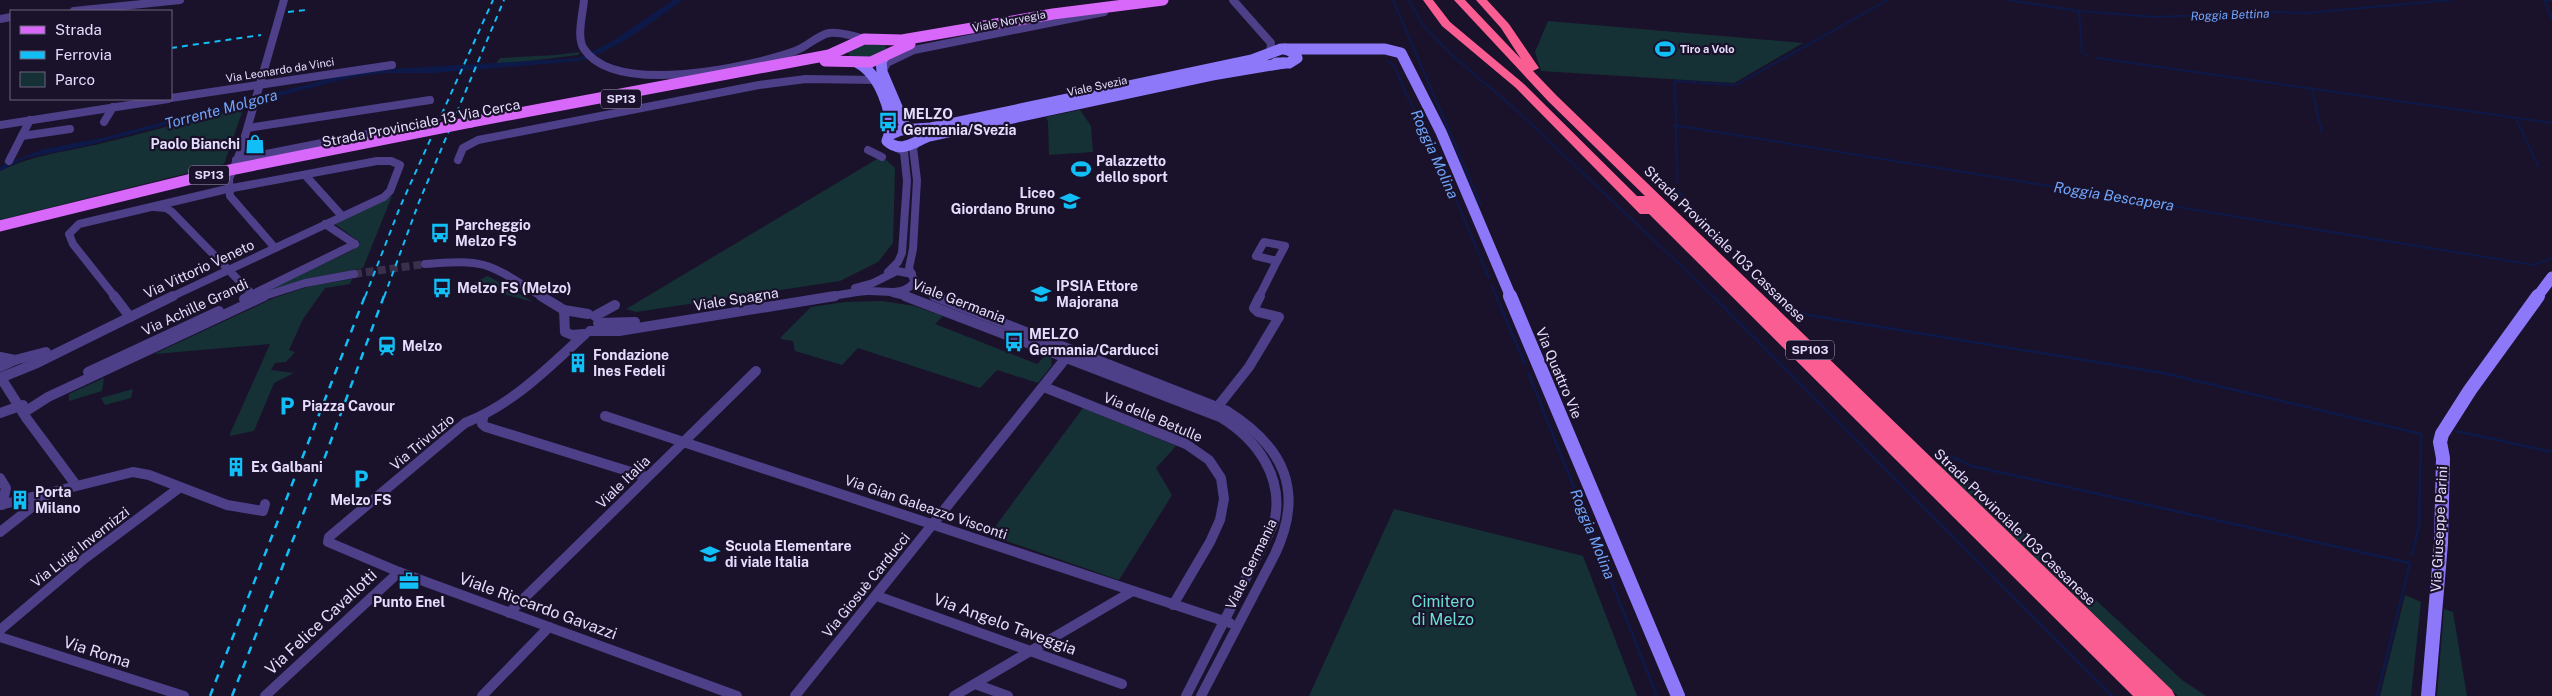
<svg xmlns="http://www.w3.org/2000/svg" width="2552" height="696" viewBox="0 0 2552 696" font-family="'Public Sans',sans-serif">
<rect width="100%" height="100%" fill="#1a122b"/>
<!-- green -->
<g fill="#153135">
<path d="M1548 21 1803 43 1734 83 1541 71 1535 52Z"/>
<path d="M859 43 885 45 887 50 876 58H851L847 51Z"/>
<path d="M580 52 578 55 495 65 500 58 556 55Z"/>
<path d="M244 107 224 164 0 220V171C31 156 62 152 95 145 145 133 194 119 244 107Z"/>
<path d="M1080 110 1091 126 1093 152 1049 155 1048 122 1046 117Z"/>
<path d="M882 156 895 168 893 243 878 262 840 281 636 312 626 309Z"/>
<path d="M392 196 363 268 305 279 260 294 353 250 360 242 335 224Z"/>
<path d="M487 276 490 277 533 302 470 285Z"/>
<path d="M352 279 350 284 325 288 303 319 289 350 295 352 286 362 275 363 271 370 294 373 274 383 254 431 229 436 270 344 154 354 274 298 310 286Z"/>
<path d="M882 301 914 306 943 316 935 324 1037 364 1046 355 1051 358 1052 365 1038 383 997 370 980 388 858 348 842 365 795 351 793 341 781 339V337L811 307 845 302Z"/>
<path d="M104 378 102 391 69 401V394Z"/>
<path d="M133 389 131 398 105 405 101 398Z"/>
<path d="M1083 408 1176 446 1156 468 1172 495 1119 580 989 535Z"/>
<path d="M1947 462 2182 680 2206 696H2178L1936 466Z"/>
<path d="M1394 509 1583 556 1637 696H1309Z"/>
<path d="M2405 595 2421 602 2411 696H2380Z"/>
<path d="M2444 609 2453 612 2467 696H2437Z"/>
</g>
<!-- water -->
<path fill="#0d1a49" d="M673 0H683C650 23 618 49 580 61L433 73H384L353 77 85 146 26 158 0 171V167L5 164 44 149 98 139 335 77 378 70 579 58 613 41Z"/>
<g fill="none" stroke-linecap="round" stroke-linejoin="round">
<!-- stream-far1 -->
<g stroke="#0d1a49" stroke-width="2">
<path d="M1393 0 1481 205"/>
<path d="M1409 0 1422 24 1454 57 1513 107 1714 297"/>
<path d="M2009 0 2079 11 2156 17 2276 12 2306 13 2451 0"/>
<path d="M2544 0 2552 20"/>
<path d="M2546 0 2552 1"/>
<path d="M2079 11 2082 52 2087 55"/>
<path d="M2097 58 2552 123"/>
<path d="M1387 61 1394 65 1409 100 1428 133 1489 278"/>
<path d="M2312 89 2322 133"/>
<path d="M2516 118 2538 166"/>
<path d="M1674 125 2534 265 2552 258"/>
<path d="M1677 182 1675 81 1736 85 1888 0"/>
<path d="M1675 188 1694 209 1692 212"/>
<path d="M1492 286 1497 297"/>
</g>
<!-- stream -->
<g stroke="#0d1a49" stroke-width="2.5">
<path d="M1496 296 1525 364"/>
<path d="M1713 296 2112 696"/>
<path d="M1787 307 1808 315 2163 373 2421 434 2419 526 2412 555"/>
<path d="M1528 372 1657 696"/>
<path d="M2456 431 2552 452"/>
<path d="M1939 451 1972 466 2410 563"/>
<path d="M2377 696 2410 563"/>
</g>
<!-- street-tunnel -->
<path stroke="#39304b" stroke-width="8" stroke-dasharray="8 4" stroke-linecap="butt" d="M354 274 425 264"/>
<!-- street-far1 -->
<g stroke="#4d3f88" stroke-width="8">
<path d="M584 0C583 13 576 38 584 49 616 97 750 67 795 51 807 47 816 36 829 33 841 31 854 37 866 39"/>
<path d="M1233 0 1271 43 1270 54"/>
<path d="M74 11 180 0"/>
<path d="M0 19 11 17"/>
<path d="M882 72 887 63 914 50 1104 12"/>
<path d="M171 98 392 65"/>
<path d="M104 122 113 107"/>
<path d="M0 125 168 99"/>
<path d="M248 128 430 100"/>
<path d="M22 136 70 129"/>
<path d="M917 142 913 148 917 180 913 249 909 268 916 285 937 297"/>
<path d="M868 150 882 157"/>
<path d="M236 160 393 129"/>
<path d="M458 160 463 148 478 140 759 85 806 79 878 80"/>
<path d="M9 161 30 120"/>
<path d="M305 175 342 216"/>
<path d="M154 207 166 208 172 212 253 295"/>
<path d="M325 224 355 244"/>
<path d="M1264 242 1285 246 1277 261 1256 256Z"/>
<path d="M275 248 230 196 229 179 241 150 284 0"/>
<path d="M425 264C444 263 465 260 484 265 505 271 524 287 543 297"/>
<path d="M888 272 898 262 902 253 907 181 904 152 895 147"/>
<path d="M855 288 873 283 897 271 912 274"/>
<path d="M893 293 910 297"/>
<path d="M115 297 73 244 69 234 79 224 227 189 377 161H391L400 165 390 191 384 197 171 297"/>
<path d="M247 297 355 244"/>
<path d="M261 297 305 283 354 274"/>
<path d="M827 297C840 295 853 292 867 291 885 290 903 298 915 281"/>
<path d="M1259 297 1277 261"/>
</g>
<!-- street -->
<g stroke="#4d3f88" stroke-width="10">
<path d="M114 296 130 317"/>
<path d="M541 296 564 310 588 314"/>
<path d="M905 296 1220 417C1257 439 1285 478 1274 523L1186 696"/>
<path d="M934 296 1227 411C1284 447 1305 491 1275 554L1201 696"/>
<path d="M244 299 250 296"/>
<path d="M564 310 565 332 572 335 584 334"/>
<path d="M595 316 615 305"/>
<path d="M130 317 173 296"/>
<path d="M598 323 635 322"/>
<path d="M590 331H619L835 296"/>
<path d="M585 334C548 368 513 404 465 423L329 537 328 542 399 572 737 696"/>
<path d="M0 357 15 360"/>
<path d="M0 367 15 360 46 352"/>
<path d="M88 372 219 311"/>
<path d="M0 378 37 363 130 317"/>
<path d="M1 378 27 419 76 485"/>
<path d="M1044 387 1186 444 1209 460 1221 478 1224 499 1220 520 1210 542 1173 605"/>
<path d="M1215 410 1249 367 1279 317 1258 312 1254 308 1260 296"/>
<path d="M0 413 23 405"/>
<path d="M23 413 48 397 264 296"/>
<path d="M605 416 1230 623"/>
<path d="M483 418 482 424 486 427 647 477"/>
<path d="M0 478 6 488 2 505"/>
<path d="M24 499 133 472 149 475 227 505 263 511 265 504"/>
<path d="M0 505 17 501"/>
<path d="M0 532 46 496"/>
<path d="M877 596 1122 684"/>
<path d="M509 613 756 371"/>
<path d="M0 630 84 559 179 488"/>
<path d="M0 637 184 696"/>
<path d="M975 684 1008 696"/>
<path d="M265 696 399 572"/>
<path d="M482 696 549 627"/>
<path d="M795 696 1069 354"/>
<path d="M954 696 1131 592"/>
</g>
<!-- secondary-far1 -->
<g stroke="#8e78fa" stroke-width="11">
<path d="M884 57 881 61 882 72 905 126 913 130"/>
<path d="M858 63C880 75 892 111 891 134"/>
<path d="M1276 63H1289L1297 58 1295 53 1285 49"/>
<path d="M1284 63 1212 75 929 136C914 142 901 154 887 141L889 135 901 130 931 128 1252 60 1281 49H1385L1401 53 1441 132 1511 297"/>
<path d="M2537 297 2552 277"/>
</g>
<!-- secondary -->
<g stroke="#8e78fa" stroke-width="14">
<path d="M1510 296 1678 696"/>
<path d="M2428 696 2441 543 2443 458 2440 442 2442 434 2470 390 2538 296"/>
</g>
<!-- primary -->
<g stroke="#d868f9" stroke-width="11">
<path d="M825 61 871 62 910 44"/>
<path d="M471 122 829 55 864 39 902 40 1053 14 1163 0"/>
</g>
<!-- highway -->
<path fill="#f95d91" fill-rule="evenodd" d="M1423 0H1433L1450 22 1524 84 1637 196H1645L1548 101 1454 0H1465L1521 59 1501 28 1476 0H1487L1509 24 1539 68 1533 71 1556 95 2172 690 2175 696H2133L1649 214H1640L1516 88 1442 26Z"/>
<!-- rail-far1 -->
<g stroke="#11bef6" stroke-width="2" stroke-dasharray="6 5" stroke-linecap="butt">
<path d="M288 12 306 10"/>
<path d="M171 48 261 35"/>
<path d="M365 297 400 207 493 0"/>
<path d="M384 297 419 202 504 0"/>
</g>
<!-- rail -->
<g stroke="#11bef6" stroke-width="2.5" stroke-dasharray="8 7" stroke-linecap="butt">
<path d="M210 696 365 296"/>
<path d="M232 696 319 473 384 296"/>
</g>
<!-- primary-bridge -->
<path stroke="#d868f9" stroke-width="11" d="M0 226 220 172 471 122"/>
</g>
<!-- icons -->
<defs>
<symbol id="stadium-bare" viewBox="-9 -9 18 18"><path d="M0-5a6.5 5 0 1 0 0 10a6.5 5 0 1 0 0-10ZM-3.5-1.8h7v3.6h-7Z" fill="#11bef6" stroke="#1a122b" stroke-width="2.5" paint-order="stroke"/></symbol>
<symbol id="bus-bare" viewBox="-9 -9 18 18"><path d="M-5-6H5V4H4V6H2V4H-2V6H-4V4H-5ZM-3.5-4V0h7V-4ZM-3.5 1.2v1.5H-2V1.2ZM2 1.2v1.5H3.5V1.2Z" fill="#11bef6" stroke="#1a122b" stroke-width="2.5" paint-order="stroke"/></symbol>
<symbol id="shop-bare" viewBox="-9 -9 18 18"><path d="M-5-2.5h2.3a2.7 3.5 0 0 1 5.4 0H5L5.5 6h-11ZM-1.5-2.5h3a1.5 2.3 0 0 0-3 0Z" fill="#11bef6" stroke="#1a122b" stroke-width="2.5" paint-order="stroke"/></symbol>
<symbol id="school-bare" viewBox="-9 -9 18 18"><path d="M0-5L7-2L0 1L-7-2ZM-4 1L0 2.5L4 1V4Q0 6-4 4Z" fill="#11bef6" stroke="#1a122b" stroke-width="2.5" paint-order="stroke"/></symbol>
<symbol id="station-bare" viewBox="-9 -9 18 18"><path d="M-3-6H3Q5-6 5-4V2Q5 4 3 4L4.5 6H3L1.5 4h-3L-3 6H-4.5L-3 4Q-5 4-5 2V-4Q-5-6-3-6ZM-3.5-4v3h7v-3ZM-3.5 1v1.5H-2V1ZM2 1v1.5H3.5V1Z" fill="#11bef6" stroke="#1a122b" stroke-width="2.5" paint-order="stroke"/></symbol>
<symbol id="building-bare" viewBox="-9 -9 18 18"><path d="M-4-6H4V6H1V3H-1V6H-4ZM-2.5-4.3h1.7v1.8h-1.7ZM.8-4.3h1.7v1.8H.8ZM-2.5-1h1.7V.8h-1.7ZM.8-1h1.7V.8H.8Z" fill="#11bef6" stroke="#1a122b" stroke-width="2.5" paint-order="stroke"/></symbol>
<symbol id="parking-bare" viewBox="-9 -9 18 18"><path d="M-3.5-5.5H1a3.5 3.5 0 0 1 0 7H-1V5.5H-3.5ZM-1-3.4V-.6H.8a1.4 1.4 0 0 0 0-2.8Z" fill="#11bef6" stroke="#1a122b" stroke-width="2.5" paint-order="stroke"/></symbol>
<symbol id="office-bare" viewBox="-9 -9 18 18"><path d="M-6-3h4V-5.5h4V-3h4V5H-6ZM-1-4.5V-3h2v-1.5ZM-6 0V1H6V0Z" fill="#11bef6" stroke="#1a122b" stroke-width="2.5" paint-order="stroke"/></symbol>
</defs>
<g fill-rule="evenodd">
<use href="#stadium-bare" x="1651" y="35" width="28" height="28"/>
<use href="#bus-bare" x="874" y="108" width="28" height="28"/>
<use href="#shop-bare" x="241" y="130" width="28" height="28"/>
<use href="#stadium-bare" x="1067" y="155" width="28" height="28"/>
<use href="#school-bare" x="1056" y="187" width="28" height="28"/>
<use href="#bus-bare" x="426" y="219" width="28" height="28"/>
<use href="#bus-bare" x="428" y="274" width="28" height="28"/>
<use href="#school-bare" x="1027" y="280" width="28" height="28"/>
<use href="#bus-bare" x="1000" y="328" width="28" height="28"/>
<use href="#station-bare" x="373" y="332" width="28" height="28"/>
<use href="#building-bare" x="564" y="349" width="28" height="28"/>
<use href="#parking-bare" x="273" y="392" width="28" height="28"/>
<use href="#building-bare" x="222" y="453" width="28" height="28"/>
<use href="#parking-bare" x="347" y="465" width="28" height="28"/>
<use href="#building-bare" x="6" y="486" width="28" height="28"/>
<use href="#school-bare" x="696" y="540" width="28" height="28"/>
<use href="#office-bare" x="395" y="567" width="28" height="28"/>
</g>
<g text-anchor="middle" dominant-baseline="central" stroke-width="4.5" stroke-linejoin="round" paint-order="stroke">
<!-- far-street labels -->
<g font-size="11" fill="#e6ddfe" stroke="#1a122b">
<text transform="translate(1009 21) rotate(-11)">Viale Norvegia</text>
<text transform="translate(280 70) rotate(-9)">Via Leonardo da Vinci</text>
<text transform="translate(1097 86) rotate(-12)">Viale Svezia</text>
</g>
<!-- far-poi labels -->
<g font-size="11" font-weight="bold" fill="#e6ddfe" stroke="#1a122b" text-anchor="start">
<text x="1680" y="49">Tiro a Volo</text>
</g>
<!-- far-water labels -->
<g font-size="12" font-style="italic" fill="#6fa5fa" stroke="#1a122b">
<text transform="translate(2230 15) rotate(-2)">Roggia Bettina</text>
</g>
<!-- shield labels -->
<g fill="#1a122b" stroke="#a9a0bf" stroke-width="1">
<rect x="601" y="89.5" width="40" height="19" rx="4"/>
<rect x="189" y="165.5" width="40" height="19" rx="4"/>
<rect x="1786" y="340.5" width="48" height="19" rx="4"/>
</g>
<g font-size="12" font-weight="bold" fill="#e6ddfe">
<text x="621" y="99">SP13</text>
<text x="209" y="175">SP13</text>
<text x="1810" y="350">SP103</text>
</g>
<!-- poi labels -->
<g font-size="14" font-weight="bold" fill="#e6ddfe" stroke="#1a122b" text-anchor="start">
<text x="903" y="114">MELZO<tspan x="903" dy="16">Germania/Svezia</tspan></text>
<text x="240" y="144" text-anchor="end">Paolo Bianchi</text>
<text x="1096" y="161">Palazzetto<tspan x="1096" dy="16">dello sport</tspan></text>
<text x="1055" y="193" text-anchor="end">Liceo<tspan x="1055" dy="16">Giordano Bruno</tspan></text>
<text x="455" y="225">Parcheggio<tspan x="455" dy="16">Melzo FS</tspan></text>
<text x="1056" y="286">IPSIA Ettore<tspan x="1056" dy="16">Majorana</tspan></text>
<text x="457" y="288">Melzo FS (Melzo)</text>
<text x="1029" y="334">MELZO<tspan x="1029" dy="16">Germania/Carducci</tspan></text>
<text x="402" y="346">Melzo</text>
<text x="593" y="355">Fondazione<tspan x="593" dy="16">Ines Fedeli</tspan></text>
<text x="302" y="406">Piazza Cavour</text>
<text x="251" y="467">Ex Galbani</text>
<text x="35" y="492">Porta<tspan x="35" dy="16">Milano</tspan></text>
<text x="361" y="500" text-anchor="middle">Melzo FS</text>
<text x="725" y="546">Scuola Elementare<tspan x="725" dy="16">di viale Italia</tspan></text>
<text x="409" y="602" text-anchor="middle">Punto Enel</text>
</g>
<!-- street labels -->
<g font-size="14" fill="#e6ddfe" stroke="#1a122b">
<text transform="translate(421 123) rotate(-11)">Strada Provinciale 13 Via Cerca</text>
<text transform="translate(1725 244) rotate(44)">Strada Provinciale 103 Cassanese</text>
<text transform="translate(199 269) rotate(-25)">Via Vittorio Veneto</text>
<text transform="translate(736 299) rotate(-9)">Viale Spagna</text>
<text transform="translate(959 301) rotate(21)">Viale Germania</text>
<text transform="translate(195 307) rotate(-25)">Via Achille Grandi</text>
<text transform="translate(1559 373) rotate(67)">Via Quattro Vie</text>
<text transform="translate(1153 417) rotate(23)">Via delle Betulle</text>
<text transform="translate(422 442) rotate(-40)">Via Trivulzio</text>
<text transform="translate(623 482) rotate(-44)">Viale Italia</text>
<text transform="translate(926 507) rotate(19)">Via Gian Galeazzo Visconti</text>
<text transform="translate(2015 527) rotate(44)">Strada Provinciale 103 Cassanese</text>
<text transform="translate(2439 529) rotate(-87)">Via Giuseppe Parini</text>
<text transform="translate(80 547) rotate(-38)">Via Luigi Invernizzi</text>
<text transform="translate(1251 564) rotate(-64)">Viale Germania</text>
<text transform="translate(866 585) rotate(-51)">Via Giosuè Carducci</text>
</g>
<!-- water labels -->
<g font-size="15" font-style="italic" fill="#6fa5fa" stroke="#1a122b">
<text transform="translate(221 109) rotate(-15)">Torrente Molgora</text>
<text transform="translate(1435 154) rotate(66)">Roggia Molina</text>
<text transform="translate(2114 196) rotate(9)">Roggia Bescapera</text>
<text transform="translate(1593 534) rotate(68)">Roggia Molina</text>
</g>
<!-- near-park labels -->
<g font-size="16" fill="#6addd1" stroke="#1a122b">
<text x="1443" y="601">Cimitero<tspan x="1443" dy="18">di Melzo</tspan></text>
</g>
<!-- near-street labels -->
<g font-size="16" fill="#e6ddfe" stroke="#1a122b">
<text transform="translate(538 606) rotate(20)">Viale Riccardo Gavazzi</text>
<text transform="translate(321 622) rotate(-43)">Via Felice Cavallotti</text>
<text transform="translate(1005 624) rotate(20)">Via Angelo Taveggia</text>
<text transform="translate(97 652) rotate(18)">Via Roma</text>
</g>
</g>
<!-- legend -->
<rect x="10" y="10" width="162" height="90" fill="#1a122b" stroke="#6c637f"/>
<rect x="20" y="26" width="25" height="8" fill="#d868f9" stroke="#6c637f"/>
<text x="55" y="35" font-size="15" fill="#e6ddfe">Strada</text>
<rect x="20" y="51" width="25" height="8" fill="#11bef6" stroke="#6c637f"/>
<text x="55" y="60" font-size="15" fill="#e6ddfe">Ferrovia</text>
<rect x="20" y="72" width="25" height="15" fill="#153135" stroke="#6c637f"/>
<text x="55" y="85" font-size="15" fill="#e6ddfe">Parco</text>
</svg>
